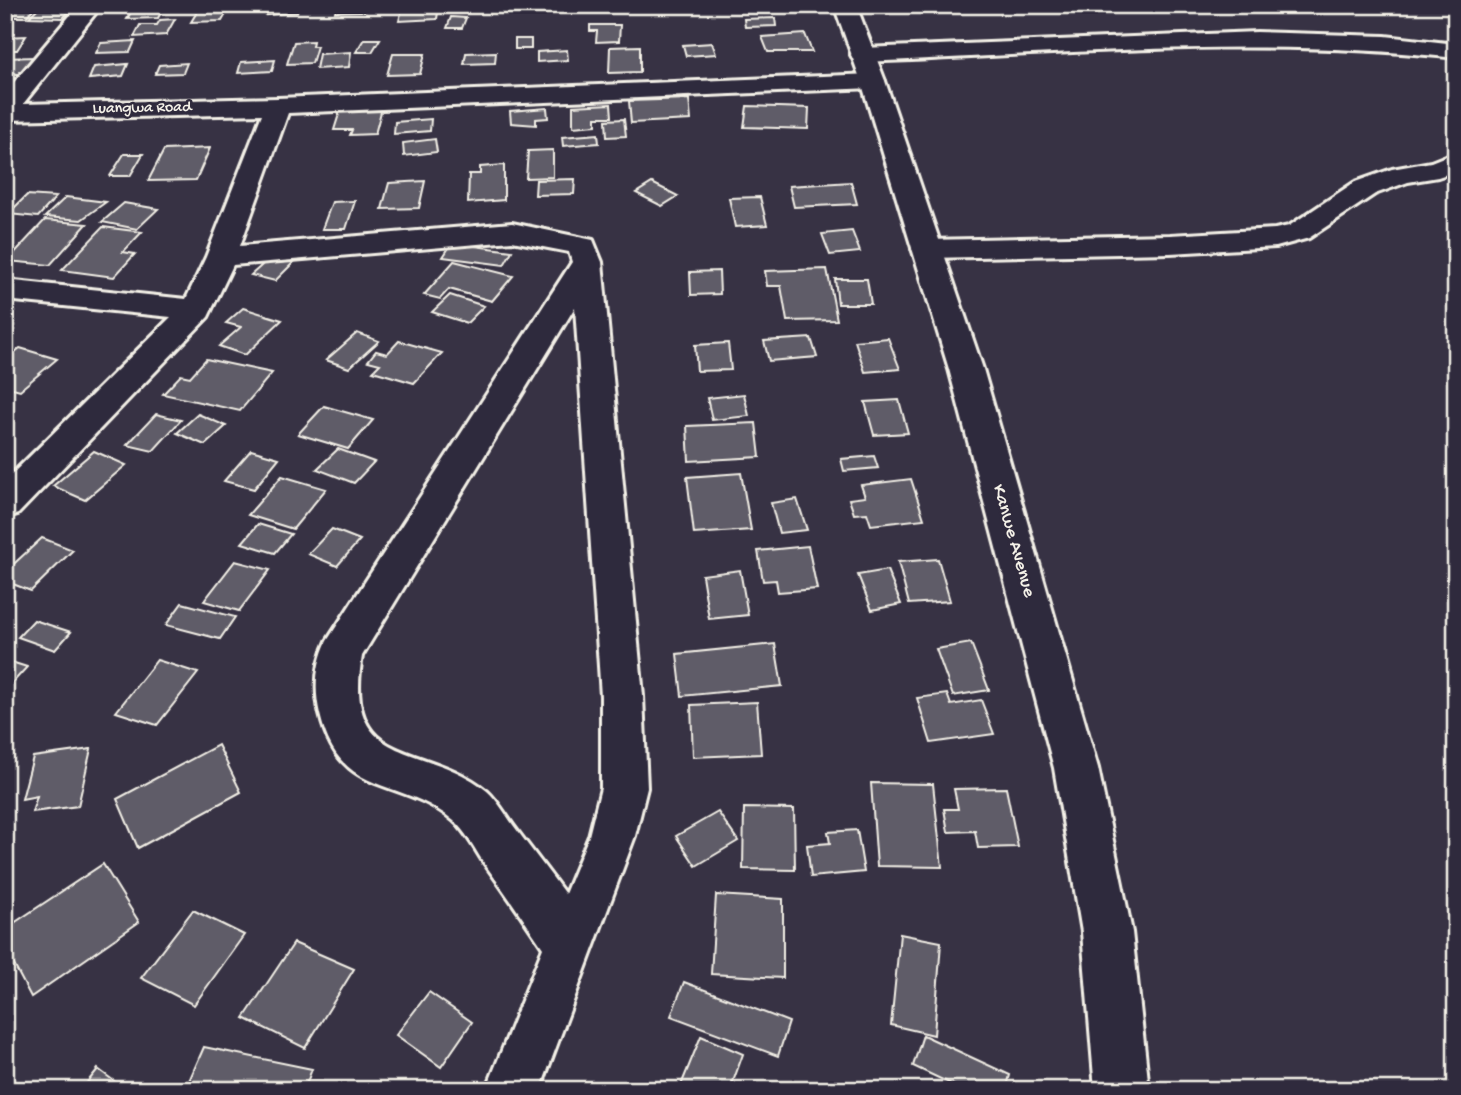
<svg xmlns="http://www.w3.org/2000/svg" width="1461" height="1095" viewBox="0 0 1461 1095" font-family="'Gochi Hand',sans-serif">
<rect width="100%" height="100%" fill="#373244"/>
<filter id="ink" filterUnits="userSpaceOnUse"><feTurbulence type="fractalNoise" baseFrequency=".0143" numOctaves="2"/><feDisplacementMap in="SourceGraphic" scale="14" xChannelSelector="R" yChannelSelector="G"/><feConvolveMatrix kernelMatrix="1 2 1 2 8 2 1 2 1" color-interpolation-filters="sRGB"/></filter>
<g filter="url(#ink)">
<!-- building -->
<g fill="#5f5c67" stroke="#f4f1e8" stroke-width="2">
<path d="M135 5H165L158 18 127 19Z"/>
<path d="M268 5H298L297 12 266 15Z"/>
<path d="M337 5H367L366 11 335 12Z"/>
<path d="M403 5H439L437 19 399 21Z"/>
<path d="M39 7H73L63 18 29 17Z"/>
<path d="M200 7H230L222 21 191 22Z"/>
<path d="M7 8H34L26 17H5Z"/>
<path d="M451 17 466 18 462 28H447Z"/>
<path d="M775 18 776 26 745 27 744 19Z"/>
<path d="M175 19 166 35 134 37 140 25H157L160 20Z"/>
<path d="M590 25H620L619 41 596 42 597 31H590Z"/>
<path d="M805 34 812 52H768L762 37Z"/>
<path d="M26 36 17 50H5V37Z"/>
<path d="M364 39H380L372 52H356Z"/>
<rect x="515" y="39" width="16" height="10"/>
<path d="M135 41 130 52 96 53 101 43Z"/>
<path d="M313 41 312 46H317L312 63 287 64 294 42Z"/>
<path d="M712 43 716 54 686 56 683 45Z"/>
<path d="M640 46V72L609 73 610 47Z"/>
<path d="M567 50 568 60 537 62V52Z"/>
<path d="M351 52 349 67 316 69 319 54Z"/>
<path d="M496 52 495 63 464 64 466 53Z"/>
<path d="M393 54H425L420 74 387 75Z"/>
<path d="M34 57 22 74H5V58Z"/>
<path d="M275 60 272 71 238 73 241 62Z"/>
<path d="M187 63 183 73 155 74 159 65Z"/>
<path d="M128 64 123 76 89 79 94 67Z"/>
<path d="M689 99 691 120 631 123 629 101Z"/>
<path d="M611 104 612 117H596V125L573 127V106Z"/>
<path d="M747 106 809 108 808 129 744 127Z"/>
<path d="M357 108H382L375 134 350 135 352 130H334L340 111 357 110Z"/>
<path d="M547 108 548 118 536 119V125L511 123 510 111Z"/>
<path d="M431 119 430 131 394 134 395 122Z"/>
<path d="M624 119 626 136 607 137 606 120Z"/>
<path d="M598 134 599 143 563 146 562 137Z"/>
<path d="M435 139 437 152 404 156 403 143Z"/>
<path d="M210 148 196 180 148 181 164 150Z"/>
<path d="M553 150V177L526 178 528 151Z"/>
<path d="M124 154H143L130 176H110Z"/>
<path d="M504 165V200L468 203 469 174H480V167Z"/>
<path d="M575 179 574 194 535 195 536 180Z"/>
<path d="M425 181 419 208 382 209 389 183Z"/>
<path d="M851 182 857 204 794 207 789 186Z"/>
<path d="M652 183 678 196 662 206 636 193Z"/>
<path d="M27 195 56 197 38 217 8 214Z"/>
<path d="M66 197 106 202 81 220 45 217Z"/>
<path d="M760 197 767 225 735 227 729 198Z"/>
<path d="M355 201 346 229H322L332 202Z"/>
<path d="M124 203 158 209 137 229 102 222Z"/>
<path d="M45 220 87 224 50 265 7 261Z"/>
<path d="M103 227 142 232 123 252 135 254 114 277 62 270Z"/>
<path d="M852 231 860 252 830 255 822 234Z"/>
<path d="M452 243 512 251 504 265 443 257Z"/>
<path d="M271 257 294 262 275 281 251 275Z"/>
<path d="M454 261 513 276 492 301 449 289 440 299 424 295Z"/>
<path d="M827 269 837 320 787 321 781 286H767L765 271Z"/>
<path d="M719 271 720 294 691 295 690 272Z"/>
<path d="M835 279H867L871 304H838Z"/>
<path d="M450 295 484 306 467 323 432 312Z"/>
<path d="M243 308 282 320 245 355 219 346 241 327 226 323Z"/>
<path d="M357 333 379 341 349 368 326 360Z"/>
<path d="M811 338 817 357 769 361 764 341Z"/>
<path d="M888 338 900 369 865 372 855 341Z"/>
<path d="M399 341 442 353 414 383 373 371 380 364 368 361 376 351 387 354Z"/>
<path d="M728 343 731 370 697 371 695 345Z"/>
<path d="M20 348 57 359 20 390 5 386V360Z"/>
<path d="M206 359 272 373 240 411 163 394 181 375 190 377Z"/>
<path d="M744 394 749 416 712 420 707 398Z"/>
<path d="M899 400 908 433 874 435 865 402Z"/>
<path d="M324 406 373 420 348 449 298 434Z"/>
<path d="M156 414 181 420 153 451 127 445Z"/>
<path d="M198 414 226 426 205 445 177 433Z"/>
<path d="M756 423 760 457 689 461 687 426Z"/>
<path d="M338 449 374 462 354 483 317 469Z"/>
<path d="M251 450 279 458 254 489 224 481Z"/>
<path d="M94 451 126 465 85 500 53 486Z"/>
<path d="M874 456 878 468 844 471 841 459Z"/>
<path d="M741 473 751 530 694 534 687 477Z"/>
<path d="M282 476 326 489 293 529 248 515Z"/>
<path d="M911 479 924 519 871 525 867 513 854 514 849 499 865 497 861 485Z"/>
<path d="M797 499 807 530 779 533 771 503Z"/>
<path d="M258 524 291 534 275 553 242 543Z"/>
<path d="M332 529 360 540 337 566 308 554Z"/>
<path d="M42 538 73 550 31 591 5 581V572Z"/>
<path d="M808 546 817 589 778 592 776 580 763 581 758 551Z"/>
<path d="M938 559 950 601 909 604 898 562Z"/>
<path d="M235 561 270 570 239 611 204 601Z"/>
<path d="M740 570 748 615 709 619 702 575Z"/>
<path d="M887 570 901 604 872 610 858 575Z"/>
<path d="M182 603 235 617 220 639 166 625Z"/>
<path d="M34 620 71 632 55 650 18 637Z"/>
<path d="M971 643 989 690 953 696 936 649Z"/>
<path d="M775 644 782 686 682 696 677 654Z"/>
<path d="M5 660 27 667 5 691Z"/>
<path d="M157 660 198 673 157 725 116 712Z"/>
<path d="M947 694 951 705 981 700 994 734 931 743 917 698Z"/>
<path d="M757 702 761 754 693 757 691 705Z"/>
<path d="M218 745 241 792 138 848 117 799Z"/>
<path d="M91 749 78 806 32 812 37 796 22 799 33 757Z"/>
<path d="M871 783 933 784 942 867 877 866Z"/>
<path d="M1006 788 1018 847 978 848 975 831 948 832 944 809H958L954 789Z"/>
<path d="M744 808 794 809 795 870 743 869Z"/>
<path d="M718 812 738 841 696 866 676 836Z"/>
<path d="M857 830 864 872 811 877 807 845 830 843 828 832Z"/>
<path d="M103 864 139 922 31 997 5 948V929Z"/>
<path d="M716 895 783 899V978L711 974Z"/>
<path d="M193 910 244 935 194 1005 141 978Z"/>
<path d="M900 934 941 942 934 1035 891 1025Z"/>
<path d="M294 943 354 969 305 1048 244 1018Z"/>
<path d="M684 982 789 1022 778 1056 671 1016Z"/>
<path d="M429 992 472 1022 441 1067 396 1035Z"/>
<path d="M923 1035 1010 1075 1006 1090H964L913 1066Z"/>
<path d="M701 1036 743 1054 730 1090H679Z"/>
<path d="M204 1047 312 1069 304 1090H185Z"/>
<path d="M98 1069 126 1090H81Z"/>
</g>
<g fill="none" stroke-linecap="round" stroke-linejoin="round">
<defs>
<g id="street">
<path d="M79 5H102L23 104 278 98 873 74 882 76 885 81 882 86 873 88 288 113 240 246 512 223 593 240 602 262 643 696 647 788 635 836 540 1090H486L543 948C523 918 503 889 482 860 474 847 465 831 454 821 400 775 340 800 320 714 314 689 316 664 327 641L572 262 569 252 512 241 233 265 208 317 18 514 5 518V481L171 317 5 300V280L186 299 206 257 262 114 5 120V93ZM575 307 601 696V788L589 836 565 894C548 871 530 848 513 825 505 814 497 800 487 791 425 740 342 771 362 656Z"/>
<path d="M1257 32 1385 36 1456 44V58C1259 36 1060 54 863 62L854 60 851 55 854 50 863 48Z"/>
<path d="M1456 152V171L1438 177 1408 182 1375 194 1309 238 1276 247 1170 253 927 258 916 255 912 249 916 243 927 240 1170 235 1275 229 1289 226 1355 182 1392 169 1431 162Z"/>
</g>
<path id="secondary" d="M834 5H856L885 81 983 369 1098 768 1132 932 1149 1090H1095L1082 932 1054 768 949 369 861 81Z"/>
</defs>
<!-- street casing -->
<use href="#street" stroke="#f4f1e8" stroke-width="6"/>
<!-- secondary casing -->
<use href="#secondary" stroke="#f4f1e8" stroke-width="6"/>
<!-- street -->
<use href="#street" fill="#2f2a3d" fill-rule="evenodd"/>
<!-- secondary -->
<use href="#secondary" fill="#2f2a3d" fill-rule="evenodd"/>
</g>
</g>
<g text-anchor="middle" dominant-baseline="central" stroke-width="5" stroke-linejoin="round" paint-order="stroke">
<!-- far-street labels -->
<g font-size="16" fill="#f4f1e8" stroke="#2f2a3d">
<text transform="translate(142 109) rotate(-1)">Luangwa Road</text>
</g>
<!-- street labels -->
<g font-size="19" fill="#f4f1e8" stroke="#2f2a3d">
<text transform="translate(1013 541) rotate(74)">Kanwe Avenue</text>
</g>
</g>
<!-- margin -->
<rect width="1461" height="1095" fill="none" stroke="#2f2a3d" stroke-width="28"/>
<rect x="14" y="14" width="1433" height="1067" fill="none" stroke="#f4f1e8" stroke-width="2.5" filter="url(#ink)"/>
</svg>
